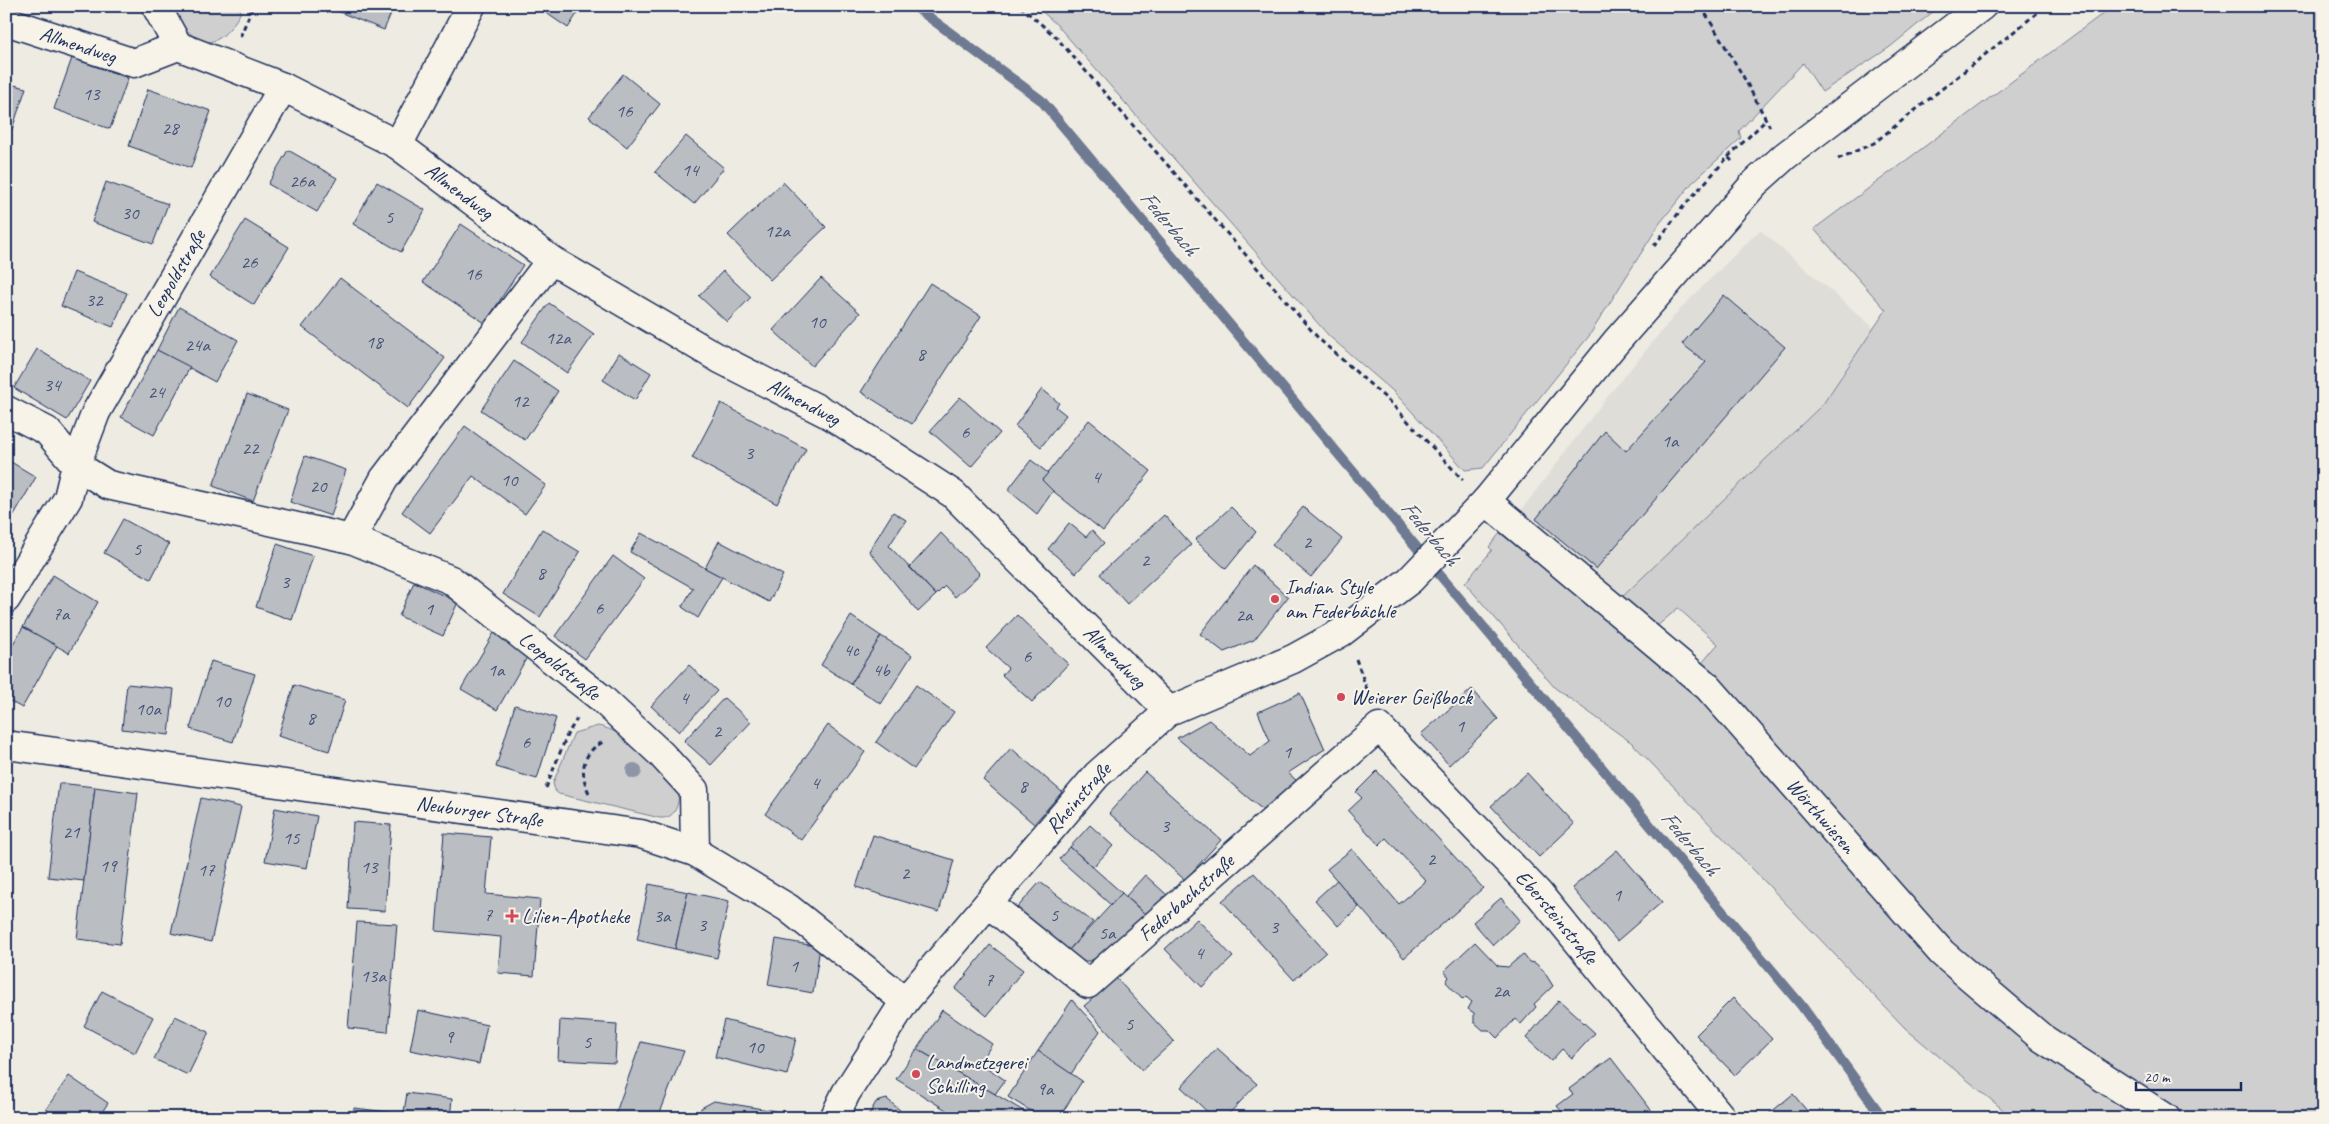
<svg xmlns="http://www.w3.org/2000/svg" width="2329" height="1124" viewBox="0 0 2329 1124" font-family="Caveat,sans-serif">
<rect width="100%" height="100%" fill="#eeebe2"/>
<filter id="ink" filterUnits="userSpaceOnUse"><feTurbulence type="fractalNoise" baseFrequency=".02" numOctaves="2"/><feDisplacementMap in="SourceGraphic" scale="10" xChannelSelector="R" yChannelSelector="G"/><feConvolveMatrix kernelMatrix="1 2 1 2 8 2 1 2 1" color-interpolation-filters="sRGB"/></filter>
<g filter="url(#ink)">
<!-- built -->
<path fill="#deddd8" d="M1760 230 1874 328 1823 404 1618 601 1516 517 1608 396 1680 309Z"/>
<!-- green -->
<g fill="#cfcfcf" stroke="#757f96">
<path d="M170 6H239L241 12C214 59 193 45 170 6Z"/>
<path d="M1036 6H1940L1890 47 1822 92 1803 63 1739 131 1741 138 1692 183 1660 223 1589 336 1483 468 1465 470 1394 392 1329 336 1057 25Z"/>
<path d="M2113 6 2323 7V1118H2013L1906 1029 1632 743 1555 688 1465 583 1492 550 1489 547 1500 533 1686 682 1718 644 1678 608 1655 628 1618 601 1823 404 1886 310 1814 229Z"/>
<path d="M598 726C628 731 658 768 679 789 679 802 677 819 660 818L559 794 555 791 553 783 574 733Z"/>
</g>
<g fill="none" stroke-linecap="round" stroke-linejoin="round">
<!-- stream -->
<path stroke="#6e7992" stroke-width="10" d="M914 6 1041 100 1801 1005 1883 1118"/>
</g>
<!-- building -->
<g fill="#babdc2" stroke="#1b2f5e">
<path d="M339 6H394L384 30 337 11Z"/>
<path d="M536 6H582L568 28Z"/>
<path d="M72 58 128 78 110 129 54 109Z"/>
<path d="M623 74 660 104 627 147 589 117Z"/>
<path d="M6 83 26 88 6 147Z"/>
<path d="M148 89 211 111 191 168 129 146Z"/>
<path d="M686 136 724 168 694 204 655 172Z"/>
<path d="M288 150 337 178 317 212 268 184Z"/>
<path d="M106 182 168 204 153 244 92 222Z"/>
<path d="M377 182 425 210 401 252 353 224Z"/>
<path d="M783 182 826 227 770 280 728 235Z"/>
<path d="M245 220 289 247 254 305 210 277Z"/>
<path d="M461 224 523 265 485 323 423 282Z"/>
<path d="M723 271 751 297 727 322 699 296Z"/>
<path d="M74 272 127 293 113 327 61 306Z"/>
<path d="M340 278 445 358 408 408 302 327Z"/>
<path d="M821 278 860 313 812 366 773 330Z"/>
<path d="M930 283 981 316 912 424 861 392Z"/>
<path d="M1724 295 1785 347 1596 569 1536 519 1605 431 1626 451 1706 362 1682 344Z"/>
<path d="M549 303 594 334 567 373 522 342Z"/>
<path d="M179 307 238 340 215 382 157 350Z"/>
<path d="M37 349 90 381 67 420 14 388Z"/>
<path d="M157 350 190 367 154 435 121 417Z"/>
<path d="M619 353 651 373 635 400 603 380Z"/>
<path d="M514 361 558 391 525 440 481 410Z"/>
<path d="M1042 389 1059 403 1056 407 1066 415 1041 447 1015 426Z"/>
<path d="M247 394 288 410 253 501 213 486Z"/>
<path d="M960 397 1000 433 971 467 930 431Z"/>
<path d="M721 403 806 449 777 504 692 458Z"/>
<path d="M1089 420 1151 471 1103 531 1053 491 1042 480Z"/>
<path d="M465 426 546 485 525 514 473 476 430 533 402 512Z"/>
<path d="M305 456 346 470 331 516 290 502Z"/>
<path d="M6 459 36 477 8 525 6 524Z"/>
<path d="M1031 460 1048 473 1042 480 1053 491 1037 514 1008 490Z"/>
<path d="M1231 507 1256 532 1226 569 1195 540Z"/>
<path d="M1303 507 1342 539 1311 577 1272 545Z"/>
<path d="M893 512 906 520 889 546 936 595 918 612 869 551Z"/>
<path d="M1164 515 1191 545 1127 604 1100 574Z"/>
<path d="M123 519 169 544 151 579 104 553Z"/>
<path d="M1069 523 1086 537 1092 530 1104 543 1076 573 1048 549Z"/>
<path d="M542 529 580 552 540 617 503 594Z"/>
<path d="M641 533 722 577 698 618 682 607 693 588 630 552Z"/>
<path d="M941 533 980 574 955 597 945 586 936 595 910 567Z"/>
<path d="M719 541 783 575 769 602 705 568Z"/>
<path d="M277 544 313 556 292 620 256 607Z"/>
<path d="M613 556 644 579 585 659 555 636Z"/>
<path d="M1253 565 1288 597 1254 640 1224 652 1200 634Z"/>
<path d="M53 575 98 602 69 653 23 627Z"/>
<path d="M414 582 458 602 443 636 399 616Z"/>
<path d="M1017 615 1068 664 1032 702 1002 675 1008 668 986 648Z"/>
<path d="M851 616 881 636 851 684 821 665Z"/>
<path d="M23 627 57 646 22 708 6 699V656Z"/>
<path d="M495 631 530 652 497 710 461 689Z"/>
<path d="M881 636 912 655 881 704 851 684Z"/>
<path d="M211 661 255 674 233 742 190 729Z"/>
<path d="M689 665 717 691 679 732 651 706Z"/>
<path d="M127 684 174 689 169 735 122 729Z"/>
<path d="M294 685 345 700 329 751 278 736Z"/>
<path d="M916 685 954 712 914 769 876 742Z"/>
<path d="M1472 689 1498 719 1449 765 1421 734Z"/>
<path d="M1300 693 1325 749 1288 773 1297 781 1264 811 1177 738 1209 720 1250 756 1270 741 1258 712Z"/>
<path d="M724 698 751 722 711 765 684 741Z"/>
<path d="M515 705 556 718 537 779 496 767Z"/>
<path d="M828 725 865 752 801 840 765 814Z"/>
<path d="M1011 748 1062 792 1034 824 983 780Z"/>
<path d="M1377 771 1483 888 1404 958 1327 869 1352 849 1399 904 1426 881 1386 838 1379 845 1348 811 1362 798 1356 792Z"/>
<path d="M1145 772 1221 840 1185 880 1109 813Z"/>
<path d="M1527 773 1574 824 1539 857 1491 806Z"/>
<path d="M59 783 95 787 84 881 48 877Z"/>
<path d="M95 787 138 793 120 944 77 939Z"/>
<path d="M201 798 241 807 211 942 171 933Z"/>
<path d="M275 808 317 816 307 868 265 861Z"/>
<path d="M353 822 391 825 385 911 348 909Z"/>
<path d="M1090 825 1113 846 1093 867 1070 847Z"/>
<path d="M444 833 491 837 486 894 540 899 534 976 498 973 501 937 436 931Z"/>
<path d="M873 835 954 860 939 912 856 887Z"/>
<path d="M1070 847 1122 893 1111 905 1059 859Z"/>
<path d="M1617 850 1662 902 1617 941 1572 888Z"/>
<path d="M1254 873 1326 952 1294 980 1222 901Z"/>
<path d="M1145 875 1167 895 1147 916 1126 896Z"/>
<path d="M1337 880 1359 907 1338 926 1315 900Z"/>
<path d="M1040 882 1093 922 1069 950 1016 909Z"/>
<path d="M649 884 688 892 675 949 637 940Z"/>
<path d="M688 892 729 901 717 958 675 949Z"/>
<path d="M1122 893 1147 916 1119 945 1090 961H1082L1069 950Z"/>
<path d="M1501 898 1520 920 1493 945 1473 922Z"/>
<path d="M1197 919 1233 957 1202 987 1165 949Z"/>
<path d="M357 922 397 924 388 1032 348 1028Z"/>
<path d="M776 939 820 947 813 993 768 985Z"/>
<path d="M1475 942 1498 966 1508 967 1523 954 1529 962 1535 963 1543 970 1553 986 1534 1004 1536 1007 1521 1024 1515 1019 1497 1038 1489 1030H1483L1474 1022V1013L1468 1009 1472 1002 1466 997 1463 1000 1446 982 1449 977 1444 971Z"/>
<path d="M990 945 1023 970 987 1016 955 989Z"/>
<path d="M1116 978 1174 1041 1142 1070 1084 1006Z"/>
<path d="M102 991 153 1017 135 1053 84 1026Z"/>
<path d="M1733 998 1772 1039 1735 1075 1696 1035Z"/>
<path d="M1072 1000 1100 1031 1071 1074 1038 1051Z"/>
<path d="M1559 1000 1595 1033 1572 1058 1562 1049 1551 1061 1526 1038Z"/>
<path d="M418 1010 487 1025 479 1064 410 1050Z"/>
<path d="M942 1010 992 1044 980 1063 1005 1080 995 1094 917 1049Z"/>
<path d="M175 1016 209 1032 188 1075 154 1059Z"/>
<path d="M560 1020 617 1024 615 1063 558 1060Z"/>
<path d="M724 1020 796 1038 787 1075 715 1057Z"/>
<path d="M641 1042 684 1051 658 1118H614Z"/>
<path d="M1217 1048 1257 1084 1225 1118H1214L1181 1087Z"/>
<path d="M917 1049 995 1094 1035 1118H959L896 1079Z"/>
<path d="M1038 1051 1082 1081 1059 1118H1042L1008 1097Z"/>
<path d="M1611 1058 1655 1115 1652 1118H1567L1557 1106 1573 1094 1569 1089Z"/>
<path d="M69 1076 108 1103 98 1118H59L46 1109Z"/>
<path d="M407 1093 452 1099 450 1118H403Z"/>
<path d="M1793 1094 1813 1118H1764Z"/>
<path d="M887 1099 909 1118H867L876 1102Z"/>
<path d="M714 1101 775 1111 774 1118H700L701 1108Z"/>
<path d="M354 1108 404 1114V1118H353Z"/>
</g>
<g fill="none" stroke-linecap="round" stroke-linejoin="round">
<defs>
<g id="minor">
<path d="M156 6 178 46"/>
<path id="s1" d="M6 21 134 63 178 46 283 87 398 145 551 260 720 359 832 416 953 494 1169 711"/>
<path d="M398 145 471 6"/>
<path id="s2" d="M6 410 47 431 76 465 108 485 351 539 451 580 601 698 661 754 694 790 695 852"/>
<path id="s3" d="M1486 501 1708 687 1942 953 2042 1038 2166 1118"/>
<path d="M351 539 384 479 551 260"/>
<path id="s4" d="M6 599 68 498 76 465 96 412 283 87"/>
<path id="s5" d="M6 745 641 834 695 852 788 908 905 1001"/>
<path id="s6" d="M989 904 1088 984 1379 727 1539 894 1722 1118"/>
</g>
<g id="major">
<path id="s7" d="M834 1118 846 1093 905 1001 1097 775 1169 711 1293 659 1342 632 1410 580 1486 501 1615 343 1755 183 1785 156 1982 6"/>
</g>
</defs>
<!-- minor casing -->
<use href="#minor" stroke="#1b2f5e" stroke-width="31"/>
<!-- major casing -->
<use href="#major" stroke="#1b2f5e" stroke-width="31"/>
<!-- path -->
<g stroke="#1b2f5e" stroke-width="3" stroke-dasharray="5 4" stroke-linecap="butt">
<path d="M1020 6 1056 37 1319 339 1390 402 1463 480"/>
<path d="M1701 6 1743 76 1770 127"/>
<path d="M240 37 253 6"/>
<path d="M1728 157 1766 120"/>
<path d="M1838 159 1874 143 2046 6"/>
<path d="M1654 246 1683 207 1728 157 1732 161"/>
<path d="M1356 659 1370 698"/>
<path d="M546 788 567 735 577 719"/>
<path d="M589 793C579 773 582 752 603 742"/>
</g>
<!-- minor -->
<use href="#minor" stroke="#f7f3e8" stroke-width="28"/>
<!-- major -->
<use href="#major" stroke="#f7f3e8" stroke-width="28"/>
</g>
<!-- trees -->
<circle fill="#8e95a6" cx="634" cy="771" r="8"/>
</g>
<!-- markers -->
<g fill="#d1495b" stroke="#f7f3e8" stroke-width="2">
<circle cx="1275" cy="599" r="5"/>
<circle cx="1341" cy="697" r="5"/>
<path d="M509.5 908.5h5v5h5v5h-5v5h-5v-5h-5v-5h5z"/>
<circle cx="916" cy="1074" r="5"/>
</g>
<g text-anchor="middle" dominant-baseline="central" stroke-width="4" stroke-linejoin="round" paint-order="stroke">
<!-- number labels -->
<g font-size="19" fill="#435277">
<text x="91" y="94">13</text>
<text x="624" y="111">16</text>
<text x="170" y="128">28</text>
<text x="690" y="170">14</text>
<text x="302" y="181">26a</text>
<text x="130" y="213">30</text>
<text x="389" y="217">5</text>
<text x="777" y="231">12a</text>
<text x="249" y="262">26</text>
<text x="473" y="274">16</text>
<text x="94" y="300">32</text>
<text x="817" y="322">10</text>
<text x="558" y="338">12a</text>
<text x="374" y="342">18</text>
<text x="197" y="345">24a</text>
<text x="921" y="354">8</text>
<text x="52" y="385">34</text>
<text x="156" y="392">24</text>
<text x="520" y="401">12</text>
<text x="965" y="432">6</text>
<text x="1670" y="441">1a</text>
<text x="250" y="448">22</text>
<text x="749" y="453">3</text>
<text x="1096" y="477">4</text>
<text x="509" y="480">10</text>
<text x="318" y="486">20</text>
<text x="1307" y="542">2</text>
<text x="137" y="549">5</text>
<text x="1145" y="560">2</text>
<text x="541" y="573">8</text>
<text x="285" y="582">3</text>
<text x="599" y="608">6</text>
<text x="429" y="609">1</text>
<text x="61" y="614">7a</text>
<text x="1244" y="615">2a</text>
<text x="851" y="650">4c</text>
<text x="1027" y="656">6</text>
<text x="496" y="670">1a</text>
<text x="881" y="670">4b</text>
<text x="684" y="698">4</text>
<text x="222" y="701">10</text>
<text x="148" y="709">10a</text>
<text x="311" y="718">8</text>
<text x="1460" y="726">1</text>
<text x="717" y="731">2</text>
<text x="526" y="742">6</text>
<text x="1287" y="752">1</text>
<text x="815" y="783">4</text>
<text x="1023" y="786">8</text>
<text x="1165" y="826">3</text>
<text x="71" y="832">21</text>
<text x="291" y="838">15</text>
<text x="1431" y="859">2</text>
<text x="108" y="866">19</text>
<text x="369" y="867">13</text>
<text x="206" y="870">17</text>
<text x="905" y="873">2</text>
<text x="1617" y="895">1</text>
<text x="488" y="915">7</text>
<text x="1054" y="915">5</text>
<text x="662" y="916">3a</text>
<text x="702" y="925">3</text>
<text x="1274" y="927">3</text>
<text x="1107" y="933">5a</text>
<text x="1199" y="953">4</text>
<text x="794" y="966">1</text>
<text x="373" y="976">13a</text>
<text x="989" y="980">7</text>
<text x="1501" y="991">2a</text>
<text x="1129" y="1024">5</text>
<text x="449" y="1037">9</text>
<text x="587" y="1042">5</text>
<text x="755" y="1047">10</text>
<text x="1045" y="1089">9a</text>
</g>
<!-- street labels -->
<g font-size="21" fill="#1b2f5e" stroke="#f7f3e8">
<text stroke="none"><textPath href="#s1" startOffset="76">Allmendweg</textPath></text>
<text stroke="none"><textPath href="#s1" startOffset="500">Allmendweg</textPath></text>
<text stroke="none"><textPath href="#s4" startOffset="369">Leopoldstraße</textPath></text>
<text stroke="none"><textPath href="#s1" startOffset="905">Allmendweg</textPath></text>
<text stroke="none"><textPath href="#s1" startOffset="1310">Allmendweg</textPath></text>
<text stroke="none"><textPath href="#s2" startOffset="624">Leopoldstraße</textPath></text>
<text stroke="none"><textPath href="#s7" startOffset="404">Rheinstraße</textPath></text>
<text stroke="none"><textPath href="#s5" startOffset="478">Neuburger Straße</textPath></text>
<text stroke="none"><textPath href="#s3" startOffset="461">Wörthwiesen</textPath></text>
<text stroke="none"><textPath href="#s6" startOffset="258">Federbachstraße</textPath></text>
<text stroke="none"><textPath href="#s6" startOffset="776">Ebersteinstraße</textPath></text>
</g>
<!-- poi labels -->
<g font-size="21" fill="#1b2f5e" stroke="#f7f3e8" text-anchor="start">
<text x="1285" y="587">Indian Style<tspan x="1285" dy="24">am Federbächle</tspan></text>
<text x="1351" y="697">Weierer Geißbock</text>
<text x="522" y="916">Lilien-Apotheke</text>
<text x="926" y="1062">Landmetzgerei<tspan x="926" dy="24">Schilling</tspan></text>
</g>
<!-- water labels -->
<g font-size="22" font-style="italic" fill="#455478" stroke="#f7f3e8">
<text transform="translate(1169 223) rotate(50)">Federbach</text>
<text transform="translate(1430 533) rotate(50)">Federbach</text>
<text transform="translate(1690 843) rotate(50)">Federbach</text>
</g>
</g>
<!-- margin -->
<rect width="2329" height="1124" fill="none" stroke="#f7f3e8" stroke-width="25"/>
<rect x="12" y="12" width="2304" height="1099" fill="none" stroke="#1b2f5e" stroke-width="2" filter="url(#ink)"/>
<!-- scale -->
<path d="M2136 1082v8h105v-8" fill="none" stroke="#1b2f5e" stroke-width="2.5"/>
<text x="2144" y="1082" font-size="15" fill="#1b2f5e" stroke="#f7f3e8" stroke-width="4" paint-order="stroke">20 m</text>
</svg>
